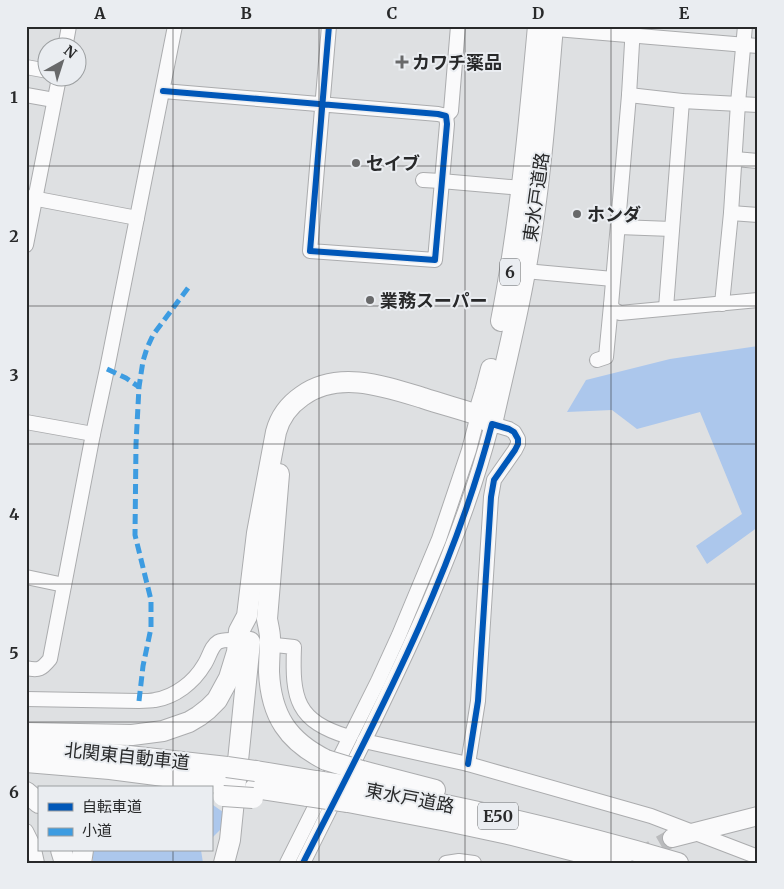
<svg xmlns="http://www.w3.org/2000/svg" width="784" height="889" viewBox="0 0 784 889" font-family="Merriweather,'Noto Sans JP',serif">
<rect width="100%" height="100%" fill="#dee0e2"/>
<!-- green -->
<g fill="#acc7ec">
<path d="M758 346V527L707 564 696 546 742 514 700 412 637 429 612 410 567 412 586 380 670 359Z"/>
<path d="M213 805 223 812 224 826 211 839V806Z"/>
<path d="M95 850H201L203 863H93V853Z"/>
</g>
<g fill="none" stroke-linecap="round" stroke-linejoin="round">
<!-- major-tunnel -->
<path stroke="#babbbd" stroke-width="18" stroke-dasharray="18 9" stroke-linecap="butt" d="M637 858 672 838"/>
<defs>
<g id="minor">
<path d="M633 26 629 95 611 305 614 310 620 313 758 300"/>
<path d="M544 28 758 46"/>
<path d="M65 48 69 26"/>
<path d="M26 67 48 71"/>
<path d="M163 91 438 114 446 116 447 124 435 260 310 251 329 26"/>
<path d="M26 95 54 100"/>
<path d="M629 95 682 101 758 105"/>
<path d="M446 116 451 111 458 26"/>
<path d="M735 159 758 161"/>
<path d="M423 180 441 181 522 188"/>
<path d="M27 197 137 218"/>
<path d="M731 213 758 215"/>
<path d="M618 227 672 229"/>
<path d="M26 245 59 78"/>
<path d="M525 271 613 279"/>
<path d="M722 304 731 213 738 103 745 26"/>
<path d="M666 308 682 101"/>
<path d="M597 360 606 357 611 305"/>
<path d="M26 422 93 434"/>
<path d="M26 577 64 585"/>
<path d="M275 645 294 647C292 699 296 721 349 737"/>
<path d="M26 668C39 671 42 669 50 659L93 434 107 369 175 26"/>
<path d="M26 699 139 701C144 701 150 701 155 700 175 697 194 682 204 665 209 658 211 646 218 642 222 640 226 640 230 640"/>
<path d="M364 741 468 764 651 816 758 857"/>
<path d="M348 774C404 661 460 547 492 424L509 429 514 432 518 439V444L515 450 494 480 491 497 478 701 468 764"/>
<path d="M26 831 33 845 37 863"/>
<path d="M287 863 378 681 399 635 439 539 469 450 478 415"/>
<path d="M303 863 338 793"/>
<path d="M446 863 459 861 474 863"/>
</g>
<path id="major" d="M672 838 758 816"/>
<g id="highway">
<path d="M501 321C520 224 529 125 538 26"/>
<path d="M478 415 485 392 491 369"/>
<path d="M492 424C503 374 516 323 525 272 540 191 546 108 553 26"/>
<path d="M279 474 267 619C268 625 270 632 270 638 270 649 269 661 269 672 271 716 288 741 326 760"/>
<path d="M26 733 132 735 163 731 189 722 199 716 208 709 217 700 229 678 237 652 239 631 247 616 257 533 276 432C280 417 289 405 302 396 338 370 384 386 423 398 441 404 460 409 478 415L492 424"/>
<path d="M26 746 111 754 227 767"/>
<path d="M26 762 110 769 226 784"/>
<path d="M256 771 316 781"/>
<path d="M362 771 435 790"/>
<path d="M355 787C464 807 572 832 678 863"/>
<path d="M255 788 308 796"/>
<path d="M26 792 39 803"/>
<path d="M348 802 447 821 508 834 622 863"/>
<path d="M61 850 65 863"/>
<path d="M81 863 83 850"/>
<path d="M224 863 230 840 250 642"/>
</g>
</defs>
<!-- minor casing -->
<use href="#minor" stroke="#abacae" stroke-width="16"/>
<!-- major casing -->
<use href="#major" stroke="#abacae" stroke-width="20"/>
<!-- highway casing -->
<use href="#highway" stroke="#abacae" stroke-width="22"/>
<!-- minor -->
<use href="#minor" stroke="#fafafb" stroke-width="14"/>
<!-- major -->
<use href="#major" stroke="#fafafb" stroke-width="18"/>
<!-- highway -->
<use href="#highway" stroke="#fafafb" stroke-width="20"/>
<defs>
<g id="highway-bridge">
<path d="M326 760 362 771"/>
<path d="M227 767 256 771"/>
<path d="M316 781 355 787"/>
<path d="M223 796 253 798"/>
<path d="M308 796 348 802"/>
</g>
</defs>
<!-- highway-bridge casing -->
<use href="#highway-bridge" stroke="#abacae" stroke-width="22" stroke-linecap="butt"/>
<!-- highway-bridge -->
<use href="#highway-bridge" stroke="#fafafb" stroke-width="20"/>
<!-- quiet -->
<g stroke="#3d9ce1" stroke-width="5" stroke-dasharray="10 5" stroke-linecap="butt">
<path d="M107 369 126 378 139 387"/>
<path d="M139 701 143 666 151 628V600L135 535 136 444 139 387 143 361 147 348 153 335 191 284"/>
</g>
<defs>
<g id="cycleway">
<path d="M163 91 438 114 446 116 447 124 435 260 310 251 329 26"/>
<path d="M303 863C375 721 452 579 492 424L509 429 514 432 518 439V444L515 450 494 480 491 497 478 701 468 764"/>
</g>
</defs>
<!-- cycleway casing -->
<use href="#cycleway" stroke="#eaedf1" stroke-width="9"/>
<!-- cycleway -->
<use href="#cycleway" stroke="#0057b8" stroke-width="6"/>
</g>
<!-- grid -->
<path fill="none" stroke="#28292a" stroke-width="1" stroke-opacity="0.55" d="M173 26V788M319 26V863M465 26V863M611 26V863M26 166H758M26 306H758M26 444H758M26 584H758M26 722H758M173 850V863"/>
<!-- markers -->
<g fill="#68696a" stroke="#eaedf1" stroke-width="2">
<path d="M399.5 54.5h5v5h5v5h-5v5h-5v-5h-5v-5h5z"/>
<circle cx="356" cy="163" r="5"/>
<circle cx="577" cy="214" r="5"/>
<circle cx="370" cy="300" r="5"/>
</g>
<g text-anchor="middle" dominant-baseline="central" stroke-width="4" stroke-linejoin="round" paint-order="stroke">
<!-- shield labels -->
<g fill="#eaedf1" stroke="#626466" stroke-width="1">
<rect x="500" y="258.5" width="20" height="27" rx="4"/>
<rect x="478" y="802.5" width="40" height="27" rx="4"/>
</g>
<g font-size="16" font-weight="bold" fill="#28292a">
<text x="510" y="272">6</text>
<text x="498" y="816">E50</text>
</g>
<!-- poi labels -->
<g font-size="18" font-weight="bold" fill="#28292a" stroke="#eaedf1" text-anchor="start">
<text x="412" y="62">カワチ薬品</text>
<text x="366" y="163">セイブ</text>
<text x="587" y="214">ホンダ</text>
<text x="380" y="300">業務スーパー</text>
</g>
<!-- street labels -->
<g font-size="18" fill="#28292a" stroke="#eaedf1">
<text transform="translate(536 197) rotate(-82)">東水戸道路</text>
<text transform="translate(127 756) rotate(6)">北関東自動車道</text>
<text transform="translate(410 798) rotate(11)">東水戸道路</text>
</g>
</g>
<!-- border -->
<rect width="784" height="889" fill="none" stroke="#eaedf1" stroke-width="55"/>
<!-- legend -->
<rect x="38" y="786" width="175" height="65" fill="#eaedf1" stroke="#9c9fa1"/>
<rect x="48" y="803" width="25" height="8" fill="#0057b8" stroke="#9c9fa1"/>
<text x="82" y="812" font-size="15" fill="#28292a">自転車道</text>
<rect x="48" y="828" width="25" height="8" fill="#3d9ce1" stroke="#9c9fa1"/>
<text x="82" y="836" font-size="15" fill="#28292a">小道</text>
<!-- north arrow -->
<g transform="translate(62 62) rotate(39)"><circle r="24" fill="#eaedf1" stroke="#9c9fa1"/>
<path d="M0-4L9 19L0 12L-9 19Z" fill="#68696a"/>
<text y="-8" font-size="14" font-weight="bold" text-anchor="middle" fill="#28292a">N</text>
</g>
<rect x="28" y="28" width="728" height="834" fill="none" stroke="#28292a" stroke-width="2"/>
<g font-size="16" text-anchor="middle" font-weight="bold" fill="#28292a">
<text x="100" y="19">A</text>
<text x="246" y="19">B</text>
<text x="392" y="19">C</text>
<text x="538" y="19">D</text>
<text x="684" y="19">E</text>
<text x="14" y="103">1</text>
<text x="14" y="242">2</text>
<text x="14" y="381">3</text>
<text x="14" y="520">4</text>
<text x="14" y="659">5</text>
<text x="14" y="798">6</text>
</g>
</svg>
